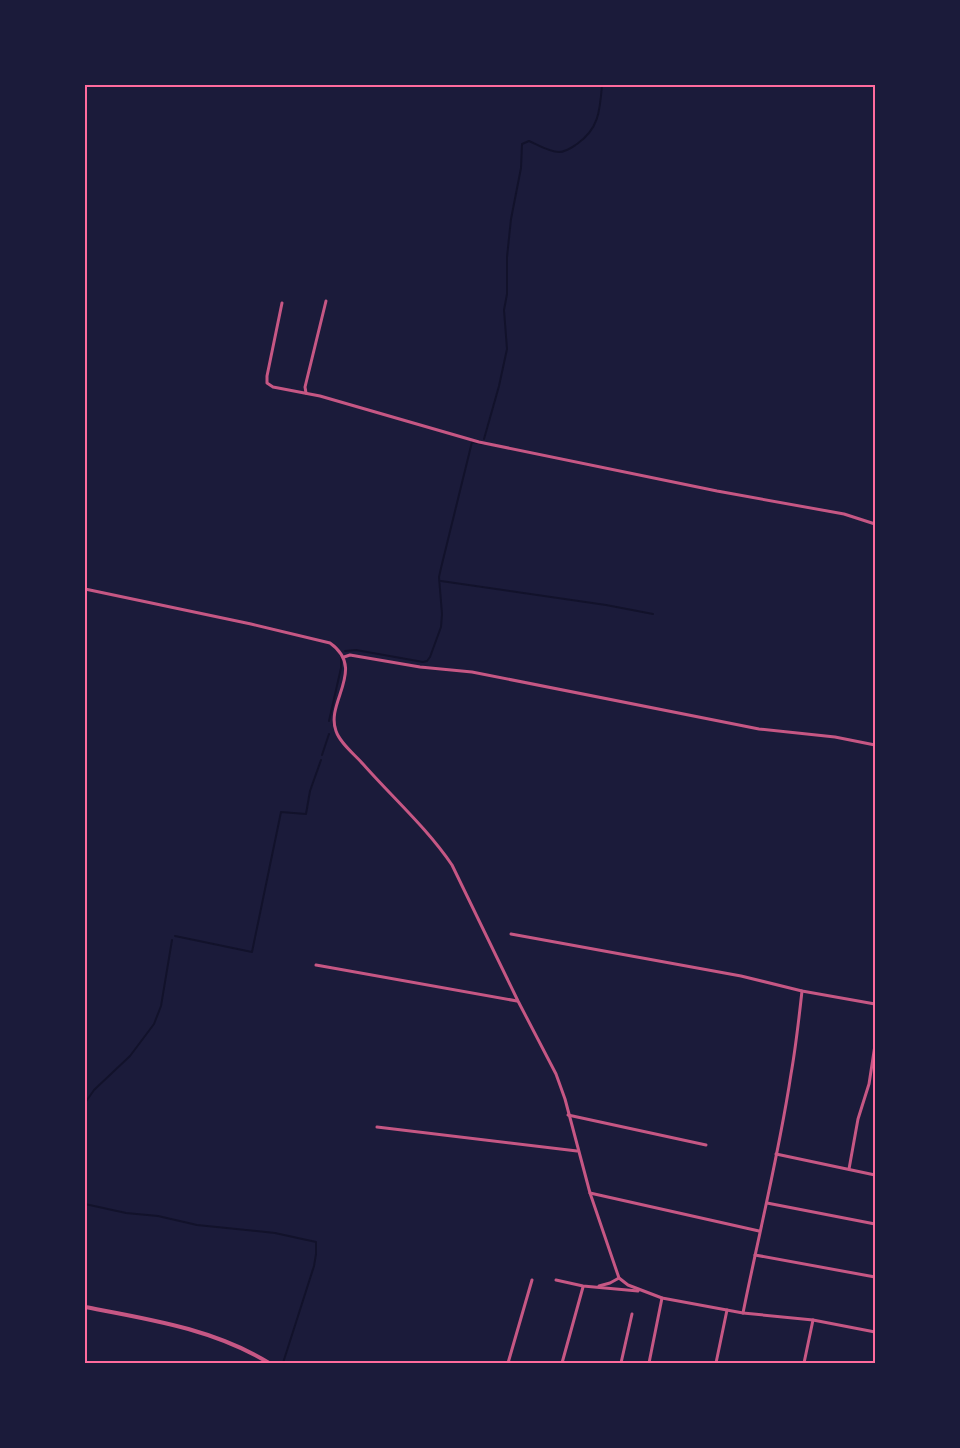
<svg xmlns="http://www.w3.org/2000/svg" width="960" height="1448" viewBox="0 0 960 1448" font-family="'Source Sans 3',sans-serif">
<rect width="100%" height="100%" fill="#1b1b3a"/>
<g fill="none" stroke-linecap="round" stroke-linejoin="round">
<!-- stream -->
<g stroke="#12122b" stroke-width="2">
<path d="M484 439 499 386 507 349 504 310 507 294V257L511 219 521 168 522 144 529 141C538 145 549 152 559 152 566 152 571 148 577 144 599 129 600 110 602 85"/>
<path d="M441 581 606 605 653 614"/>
<path d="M345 651 356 650 423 662 427 661 430 657 441 627 442 614 439 577 441 568 472 442 483 444"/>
<path d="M329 721 341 668V657"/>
<path d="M322 755 329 734"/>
<path d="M175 936 252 952 281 812 306 814 310 791 321 760"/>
<path d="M85 1103 94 1090 130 1056 154 1024 161 1006 172 940"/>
<path d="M85 1204 126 1213 158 1216 197 1225 275 1233 316 1242V1254L314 1266 283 1363"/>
</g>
<!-- minor -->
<g stroke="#c65784" stroke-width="3">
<path d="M282 303 267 376V383L273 387 320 396 479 442 717 491 844 514 875 524"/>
<path d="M306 393 305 387 326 301"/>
<path d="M85 589 251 624 330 643C367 669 325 702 336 731 340 743 354 754 363 764 392 797 427 828 452 865L518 1001 556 1074 565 1099 590 1193 619 1278 628 1285 662 1298 743 1313 813 1320 875 1332"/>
<path d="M344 657 350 655 420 667 472 672 759 729 835 737 875 745"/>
<path d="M511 934 741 976 802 991 875 1004"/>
<path d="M316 965 517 1001"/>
<path d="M568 1115 706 1145"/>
<path d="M377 1127 577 1151"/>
<path d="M776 1154 875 1175"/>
<path d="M849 1169 858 1119 869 1084 875 1045"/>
<path d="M590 1193 759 1231"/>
<path d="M767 1203 875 1224"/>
<path d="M755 1255 875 1277"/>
<path d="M556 1280 583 1286 638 1291"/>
<path d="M599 1286 610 1283 619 1278"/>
<path d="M743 1313C759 1233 779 1154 791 1074 796 1046 799 1018 802 991"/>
<path d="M508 1363 532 1280"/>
<path d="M562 1363 583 1287"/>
<path d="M621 1363 632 1314"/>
<path d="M649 1363 662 1298"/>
<path d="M716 1363 727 1310"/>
<path d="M804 1363 813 1320"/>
</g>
<!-- tertiary -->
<path stroke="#c65784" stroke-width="4" d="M85 1307C148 1319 214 1329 269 1363"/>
</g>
<!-- border -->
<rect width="960" height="1448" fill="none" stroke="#1b1b3a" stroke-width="172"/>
<rect x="86" y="86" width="788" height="1276" fill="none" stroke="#ff6b9d" stroke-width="2"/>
</svg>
